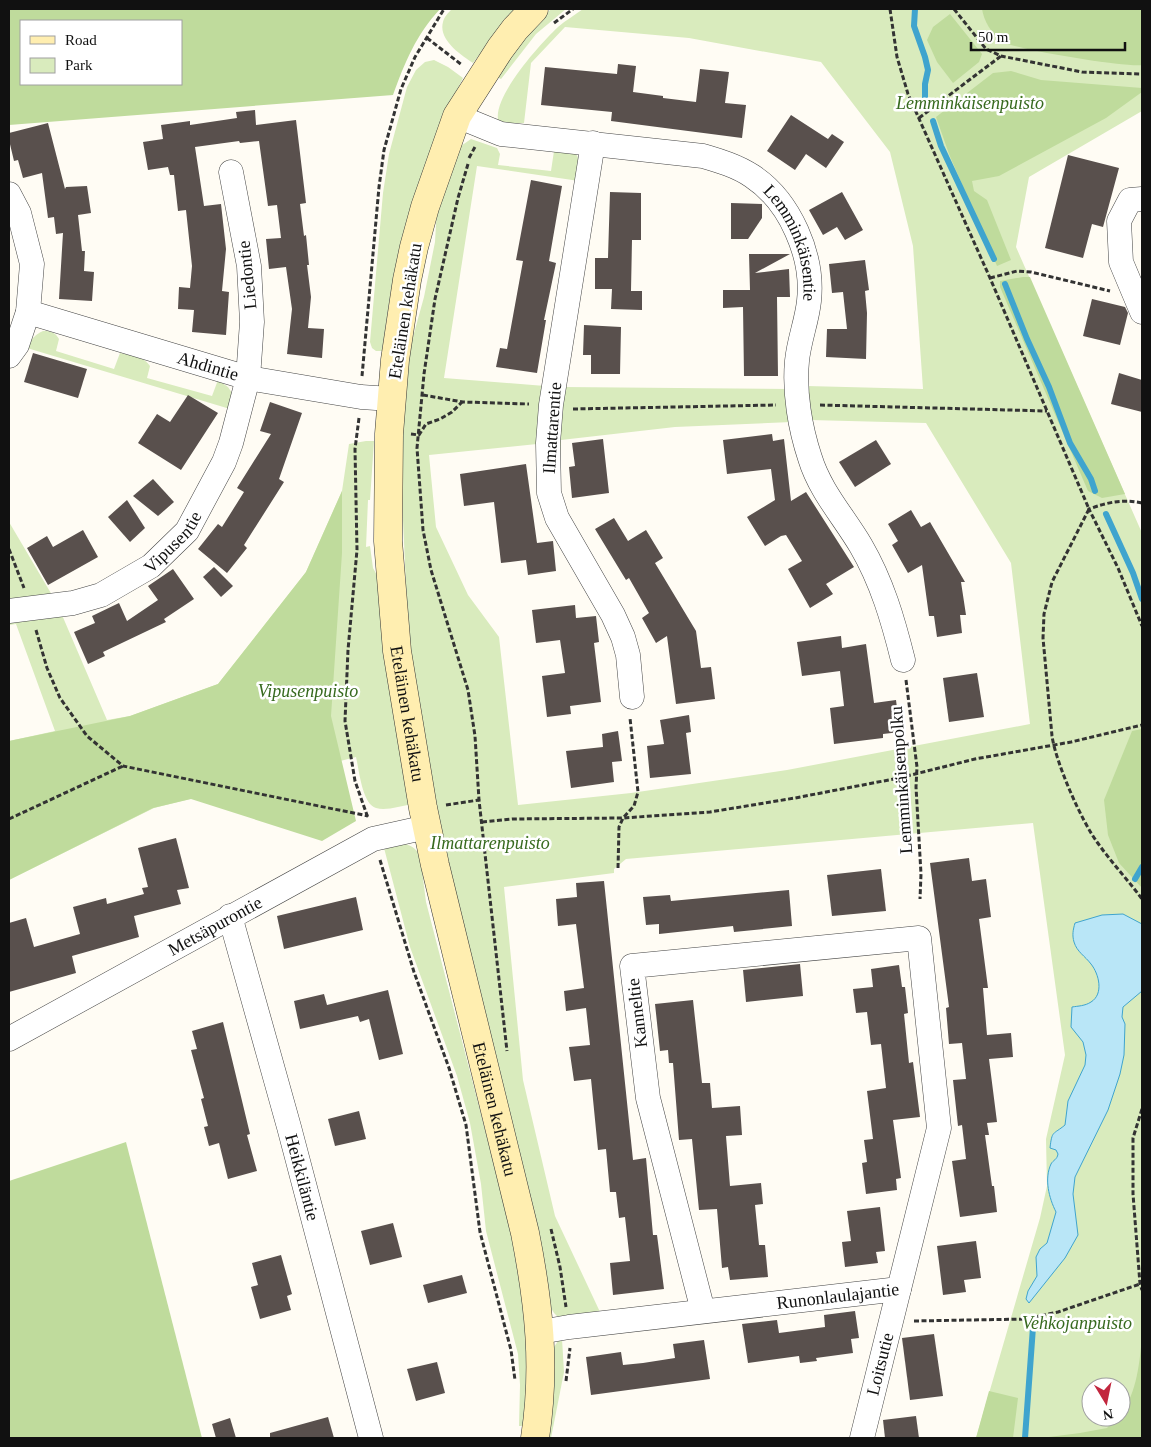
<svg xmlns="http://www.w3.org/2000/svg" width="1151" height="1447" viewBox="0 0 1151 1447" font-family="Georgia,serif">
<rect width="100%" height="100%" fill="#fffcf4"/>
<!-- green -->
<g fill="#d9ebbd" fill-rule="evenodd">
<path d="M452 9H517L505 21 473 63C461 55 438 40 443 22 444 17 448 13 452 9Z"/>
<path d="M551 9H566L536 34 501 79 494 76 531 29Z"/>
<path d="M583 9H1142V111L1029 177 1016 247 1142 533V1438H976L1040 1218 1047 1186 1046 1139 1065 1055 1033 823 626 859 614 869V873L504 887 523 1080 555 1216 600 1312 560 1319 554 1313 549 1305 431 790 408 630 401 476 402 426 408 355 424 297 435 242 437 207 458 148 471 139 497 148 500 154 498 165 551 171 554 151 576 154 580 161 579 181 477 166 444 378 545 386 537 444 429 455 436 527 468 595 499 637 518 805 631 793 787 770 1030 724 1011 563 926 423 810 420 807 386 923 389 913 246 890 152 821 62 689 38 565 27 531 63 524 123H505L498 120C494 95 540 44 558 27 566 20 575 15 583 9ZM1091 1387H1121V1417H1091Z"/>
<path d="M434 60 448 67 463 78 445 114 407 228 391 290 382 351H376L372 348 370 342 383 193 389 154 407 87 416 70 425 62Z"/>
<path d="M43 331C51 331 55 332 59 339L56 351 114 369 120 353C130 355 144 356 150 366L147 378 212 396 218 380 228 387 232 393 230 409 27 348C31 340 34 335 43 331Z"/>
<path d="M564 387 789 389 792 422 675 427 561 440 560 458 557 441Z"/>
<path d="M366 441H374L370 500H368L366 547 370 546 373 568 378 577 412 804C401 806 386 811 376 808 362 804 359 769 356 757L154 808 9 880V741L55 731 16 624 9 625V620L62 615 107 720 130 716 218 684 306 572 342 491 349 444Z"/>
<path d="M9 522 52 595 9 600Z"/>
<path d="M400 843C409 844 415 847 420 855L426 902 518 1257 527 1319V1391L523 1426H519L520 1385 518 1354 486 1231 481 1184 470 1123 457 1076 410 947 384 848Z"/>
<path d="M562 1339 564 1372 551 1438H547L554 1347 558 1341Z"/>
</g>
<!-- forest -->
<g fill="#bfdb9c" fill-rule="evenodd">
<path d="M9 9H440C416 35 405 62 393 95L9 125ZM181 21V84H21V21Z"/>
<path d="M982 9H1142V65C1129 68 1011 49 1001 41 991 33 984 21 982 9Z"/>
<path d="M950 14 982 54 979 62 953 83 937 62 927 40 933 27Z"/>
<path d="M1011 71 1041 80 1142 88V92L1106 118 999 176 972 181 974 191 987 200 1011 260 997 266 949 154 936 117 993 73Z"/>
<path d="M1023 277H1030L1125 494 1102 498 1088 491 1000 287V281Z"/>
<path d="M342 491V553L331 716 356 821 322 841 191 799 153 808 9 880V741L130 716 218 684 306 572Z"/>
<path d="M1142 729V888L1119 863 1108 835 1104 800 1132 731Z"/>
<path d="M126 1142 202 1438H9V1181Z"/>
<path d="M1142 1336V1438H1041L1080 1433 1107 1428 1117 1417H1121V1412C1137 1395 1140 1359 1142 1336Z"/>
<path d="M989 1391 1018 1398 1013 1438H976Z"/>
</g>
<!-- water -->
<path fill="#b9e6f7" stroke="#3fa4ce" d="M1123 914 1142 924V991L1123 1007 1122 1017 1125 1024 1124 1055 1120 1074 1108 1110 1075 1177 1073 1194 1078 1235 1065 1258 1029 1303 1026 1299 1028 1291 1037 1276 1036 1257 1040 1249 1047 1243 1056 1212C1049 1198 1044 1179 1051 1164 1053 1160 1057 1160 1058 1154L1056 1150 1050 1148C1052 1130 1053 1135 1065 1125L1068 1101 1085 1065 1086 1055 1083 1042 1071 1027 1072 1007C1078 1006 1085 1006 1091 1002 1104 994 1099 974 1091 964 1085 956 1077 952 1074 942 1072 935 1073 930 1075 923L1102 915Z"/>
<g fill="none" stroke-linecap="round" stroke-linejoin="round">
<!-- stream -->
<g stroke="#3fa4ce" stroke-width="6">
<path d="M915 9 914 26 925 57 928 70 925 84V98"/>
<path d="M933 121 941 146 994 259"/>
<path d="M1005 284 1027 339 1049 387 1070 443 1091 479 1095 491"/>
<path d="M1106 514 1133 573 1142 599"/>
<path d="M1135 879 1142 867"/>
<path d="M1025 1438 1033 1327"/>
</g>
</g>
<!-- building -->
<g fill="#59504d">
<path d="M618 64 636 66 633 92 663 96V98L696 102 700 69 729 72 725 103 746 105 742 138 611 121 612 112 541 105 545 67 617 74Z"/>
<path d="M255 110 256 125 296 120 306 203 300 204 304 236 306 235 309 265H307L311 297 308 328 324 329 322 358 287 354 292 309 286 267 269 269 266 239 281 238 277 205 268 206 259 141 240 143 239 141 195 147 204 206 221 204 226 249 222 291 229 292 226 335 192 332 194 310 178 309 179 287 190 288 192 266 186 210 178 211 174 175H170L168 167 148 170 143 142 163 139 161 125 190 121V125L237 118 236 112Z"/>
<path d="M791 115 828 139 832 134 844 142 826 168 806 154 795 170 767 151Z"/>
<path d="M48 123 65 189 66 187 87 186 91 213 78 215 82 251H85L84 271 94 272 92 301 59 299 63 233 56 234 54 217 48 218 42 173 23 178 18 160 14 161 9 140V133Z"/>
<path d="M1068 155 1119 168 1103 227 1092 224 1083 258 1045 248Z"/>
<path d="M531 180 562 186 549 261 556 263 544 320H546L537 373 496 367 500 348 507 349 523 261 516 260Z"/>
<path d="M610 192 641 193V240H632L631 291H642V310L611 309 612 289H595V258H608Z"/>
<path d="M842 192 863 230 845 240 837 227 823 235 809 210Z"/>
<path d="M731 203 762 204V218L748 239H731Z"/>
<path d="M749 254H790L755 273 789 269 790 297H777L778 376H744L743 307 723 308V290H750Z"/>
<path d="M865 260 869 290 865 291 867 313 866 359 826 357 827 329H847L843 292 832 293 829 264Z"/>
<path d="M1092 299 1125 307 1128 313 1120 345 1083 336Z"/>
<path d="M584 325 621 327 620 374H591V355H583Z"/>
<path d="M33 353 87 369 78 398 24 382Z"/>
<path d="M1119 373 1142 380V412L1111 404Z"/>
<path d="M188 395 218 413 181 470 138 443 157 414 170 422Z"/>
<path d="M270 402 302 413 279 479 284 482 244 545 247 548 227 573 198 549 218 524 222 527 244 492 237 488 271 434 260 431Z"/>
<path d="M772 434 773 441 784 439 791 501 806 492 854 567 826 584 833 594 810 608 788 569 802 561 786 535 781 536 765 546 747 517 775 500 771 469 727 474 723 440Z"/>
<path d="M603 439 609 493 572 498 569 467 575 466 572 443Z"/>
<path d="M876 440 891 464 855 487 839 462Z"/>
<path d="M526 464 537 543 553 541 556 571 528 575 526 560 501 563 494 502 464 506 460 474Z"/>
<path d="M153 479 174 502 158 516 133 496Z"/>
<path d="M127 500 145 528 130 542 108 517Z"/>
<path d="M911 510 921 527 930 522 965 582H961L966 615H960L962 633 937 637 934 616H929L922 565 908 573 892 545 898 541 888 524Z"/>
<path d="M614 518 628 541 646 530 663 558 655 563 696 631 701 668 711 667 715 699 676 704 667 636 656 643 642 618 649 613 629 578 626 580 595 529Z"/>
<path d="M83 530 98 557 48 585 27 548 47 536 53 547Z"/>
<path d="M214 567 233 586 221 597 203 577Z"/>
<path d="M173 569 194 599 164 619 166 622 103 652 105 656 88 664 74 632 95 623 92 616 119 603 127 621 158 600 148 586Z"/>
<path d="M575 605 576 618 596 616 599 642 594 643 601 702 570 706 571 714 547 717 542 676 565 673 560 640 536 643 532 610Z"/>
<path d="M841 636 842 648 866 644 874 703 896 700 900 732 883 734V738L834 744 830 708 844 706 840 671 802 676 797 642Z"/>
<path d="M977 673 984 717 949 722 943 678Z"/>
<path d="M689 715 691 732 686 733 691 774 650 778 647 746 664 744 660 720Z"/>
<path d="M618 731 622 761 612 762 614 782 571 788 566 751 603 747 602 734Z"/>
<path d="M176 838 189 888 177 890 181 904 134 916 139 937 72 956 76 973 9 992V923L26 918 34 947 80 934 73 907 106 898 107 904 144 894 142 888 148 887 138 848Z"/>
<path d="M969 858 972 881 986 879 991 917 979 919 988 988H983L987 1035 1011 1033 1013 1057 989 1059 997 1122 987 1123 989 1135H985L992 1186H994L997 1212 960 1217 952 1161 966 1159 962 1125 958 1126 953 1080 966 1079 962 1043 949 1044 946 1008 949 1007 930 863Z"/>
<path d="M881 869 886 911 832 916 827 875Z"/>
<path d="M604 881 633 1160 646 1158 653 1235H657L664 1289 613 1295 610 1263 630 1261 625 1217 619 1218 616 1192H610L606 1149 598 1150 591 1079 574 1081 569 1047 590 1045 586 1008 566 1011 564 991 584 988 576 924 558 926 556 899 577 897 576 883Z"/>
<path d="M789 890 792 926 734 932 733 926 659 934V924L646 925 643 897 670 895 671 901Z"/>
<path d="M356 897 363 930 284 949 277 916Z"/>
<path d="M800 964 803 996 746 1002 743 970Z"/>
<path d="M899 965 902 987H905L908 1013 904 1014 909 1063 913 1062 920 1117 893 1120 901 1178 896 1179 897 1190 866 1194 862 1163 867 1162 864 1140 873 1139 867 1091 886 1088 881 1044 871 1045 867 1012 856 1013 853 989 873 987 871 969Z"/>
<path d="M388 990 403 1054 379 1060 369 1019 360 1022 358 1016 300 1029 294 1001 324 994 327 1005Z"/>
<path d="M693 1000 702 1083H710L712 1108 740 1106 742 1135 726 1136 730 1186 761 1183 763 1204 755 1205 759 1245H765L768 1277 730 1280 728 1267 722 1268 717 1209 699 1210 692 1139 679 1140 673 1063H669L668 1050 660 1051 655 1004Z"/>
<path d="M223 1022 250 1134 247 1135 257 1171 228 1179 219 1143 209 1146 204 1127 208 1126 201 1099 204 1098 191 1050 197 1049 192 1031Z"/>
<path d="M359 1111 366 1139 335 1146 328 1119Z"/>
<path d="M880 1207 885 1251 876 1252 878 1263 845 1267 842 1242 851 1241 847 1211Z"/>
<path d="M393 1223 402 1257 370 1265 361 1231Z"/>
<path d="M976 1241 981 1278 964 1280 966 1292 943 1295 937 1246Z"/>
<path d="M281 1255 292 1294 287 1296 291 1310 260 1319 251 1287 258 1285 252 1263Z"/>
<path d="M462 1275 467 1293 428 1303 423 1285Z"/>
<path d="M855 1311 859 1338 851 1339 853 1353 816 1358 817 1361 800 1363 799 1356 748 1363 742 1324 777 1320 779 1333 825 1327 824 1315Z"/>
<path d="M934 1334 943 1396 910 1400 902 1338Z"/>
<path d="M704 1340 710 1379 591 1395 586 1357 621 1352 623 1365 643 1363 675 1358 673 1344Z"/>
<path d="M437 1362 445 1393 416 1401 407 1369Z"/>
<path d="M916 1416 919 1438H885L883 1420Z"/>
<path d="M328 1417 334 1438H270V1433Z"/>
<path d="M230 1418 236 1438H216L212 1424Z"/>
</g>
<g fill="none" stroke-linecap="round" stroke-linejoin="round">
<defs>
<g id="street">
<path id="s1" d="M457 116 501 134 703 156C720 161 737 166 752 176 790 201 814 256 809 301 807 321 799 340 797 361 794 392 800 428 810 458 820 491 844 517 861 546 882 582 893 620 903 660"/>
<path d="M593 143 551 405 548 443 549 493 557 518 613 615 623 637 628 655 632 697"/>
<path d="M9 194 19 213 32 264 28 312 17 345 9 356"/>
<path d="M1142 199 1130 200 1119 221 1121 262 1142 312"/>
<path id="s2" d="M28 312 248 378 361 397 391 399"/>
<path id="s3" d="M9 611 73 603 101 595 151 566 187 531 224 462 231 443 248 378 252 322 249 266 231 172"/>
<path id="s4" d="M230 916 289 1127 371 1438"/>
<path id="s5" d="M9 1039 373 839 427 827"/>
<path d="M703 1311 648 1098 632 966 919 938 939 1128 862 1438"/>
<path id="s6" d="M540 1332 569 1327 899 1289"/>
</g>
<g id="secondary">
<path id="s7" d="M534 9 515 29 500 49 457 116 425 207 414 247 407 280 395 360 389 434 388 541 397 651 423 808 435 865 525 1233C539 1304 546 1367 535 1438"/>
</g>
</defs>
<!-- street casing -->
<use href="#street" stroke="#444" stroke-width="25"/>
<!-- secondary casing -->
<use href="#secondary" stroke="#333" stroke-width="29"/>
<!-- path -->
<g stroke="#333" stroke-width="3" stroke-dasharray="5 2.5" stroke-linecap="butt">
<path d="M890 9 897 57 908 94 990 278 1089 509 1052 582 1044 614 1043 638 1052 736C1056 763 1081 820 1097 842 1111 862 1128 880 1142 899"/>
<path d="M954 9 986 49 1001 56 1082 72 1142 74"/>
<path d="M554 23 573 9"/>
<path d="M427 38 462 65"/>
<path d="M919 118 1001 56"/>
<path d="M469 158 476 145"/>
<path d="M468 164 458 198 435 299 424 374 417 448 423 530 431 570 468 690 475 736 479 800 507 1051"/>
<path d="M990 278 1017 271 1031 272 1110 291"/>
<path d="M362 376 379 187 384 150 401 89 415 57 444 9"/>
<path d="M423 395 463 402 529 404"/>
<path d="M820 405 1047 411"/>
<path d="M573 409 776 405"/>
<path d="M359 418 355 449 357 550 348 650 345 721 355 781 368 818"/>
<path d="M411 434 419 435 426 424 440 419 452 412 462 402"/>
<path d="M1142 503C1123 499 1108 502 1089 509L1118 568 1142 626"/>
<path d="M9 549 24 588"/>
<path d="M36 630 47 668 60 698 87 736 123 766 368 816"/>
<path d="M906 680 917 767 916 787 921 874 920 899"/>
<path d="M446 805 479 800"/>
<path d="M9 819 123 766"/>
<path d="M482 822 512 819 623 818 710 812 795 798 899 778 975 759 1071 742 1142 725"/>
<path d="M380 860 414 972 449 1068 466 1125 480 1232 511 1350 515 1380"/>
<path d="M618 868 619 827 623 818 634 806 638 792 630 718"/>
<path d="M1142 1109 1133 1138V1194L1140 1284 1142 1290"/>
<path d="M551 1229 560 1267 566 1307"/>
<path d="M914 1321 1026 1319 1058 1312 1140 1284"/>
<path d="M566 1381 570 1348"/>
</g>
<!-- street -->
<use href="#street" stroke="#fff" stroke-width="24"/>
<!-- secondary -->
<use href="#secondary" stroke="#ffeeb0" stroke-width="28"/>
</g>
<g text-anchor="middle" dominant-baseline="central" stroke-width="5" stroke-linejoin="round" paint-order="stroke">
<!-- park labels -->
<g font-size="18" font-style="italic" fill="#376a1f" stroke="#fff">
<text x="970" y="103">Lemminkäisenpuisto</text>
<text x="308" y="691">Vipusenpuisto</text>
<text x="490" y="843">Ilmattarenpuisto</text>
<text x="1077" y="1323">Vehkojanpuisto</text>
</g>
<!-- street labels -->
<g font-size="18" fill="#111" stroke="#fff">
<text stroke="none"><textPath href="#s1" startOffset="385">Lemminkäisentie</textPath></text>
<text transform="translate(247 275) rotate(-96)">Liedontie</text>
<text transform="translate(405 311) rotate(-81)">Eteläinen kehäkatu</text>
<text stroke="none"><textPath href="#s2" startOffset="188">Ahdintie</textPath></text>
<text transform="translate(552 428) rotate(-86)">Ilmattarentie</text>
<text stroke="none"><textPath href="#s3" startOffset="184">Vipusentie</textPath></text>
<text stroke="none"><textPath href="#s7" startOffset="740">Eteläinen kehäkatu</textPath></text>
<text transform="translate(901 780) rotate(-94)">Lemminkäisenpolku</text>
<text stroke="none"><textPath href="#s5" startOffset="235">Metsäpurontie</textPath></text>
<text transform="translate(637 1013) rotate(-97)">Kanneltie</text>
<text stroke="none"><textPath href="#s7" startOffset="1145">Eteläinen kehäkatu</textPath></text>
<text stroke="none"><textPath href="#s4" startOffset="271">Heikkiläntie</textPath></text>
<text stroke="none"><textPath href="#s6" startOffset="300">Runonlaulajantie</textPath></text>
<text transform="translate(880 1364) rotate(-76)">Loitsutie</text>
</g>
</g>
<!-- border -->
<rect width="1151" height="1447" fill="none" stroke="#111111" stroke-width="20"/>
<!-- legend -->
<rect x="20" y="20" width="162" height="65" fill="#ffffff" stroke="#a0a0a0"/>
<rect x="30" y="36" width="25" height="8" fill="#ffeeb0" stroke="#a0a0a0"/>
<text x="65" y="45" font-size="15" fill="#111111">Road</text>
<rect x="30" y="58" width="25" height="15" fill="#d9ebbd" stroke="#a0a0a0"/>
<text x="65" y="70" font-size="15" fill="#111111">Park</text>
<!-- north arrow -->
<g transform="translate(1106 1402) rotate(170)"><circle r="24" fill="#ffffff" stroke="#a0a0a0"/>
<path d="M0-4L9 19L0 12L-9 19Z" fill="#c2273e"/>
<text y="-8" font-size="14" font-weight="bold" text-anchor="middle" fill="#111111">N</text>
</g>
<!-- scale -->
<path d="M971 42v8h154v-8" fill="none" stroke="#111111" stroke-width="2.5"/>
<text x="978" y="42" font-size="15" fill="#111111" stroke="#ffffff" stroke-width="4" paint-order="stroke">50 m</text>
</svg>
